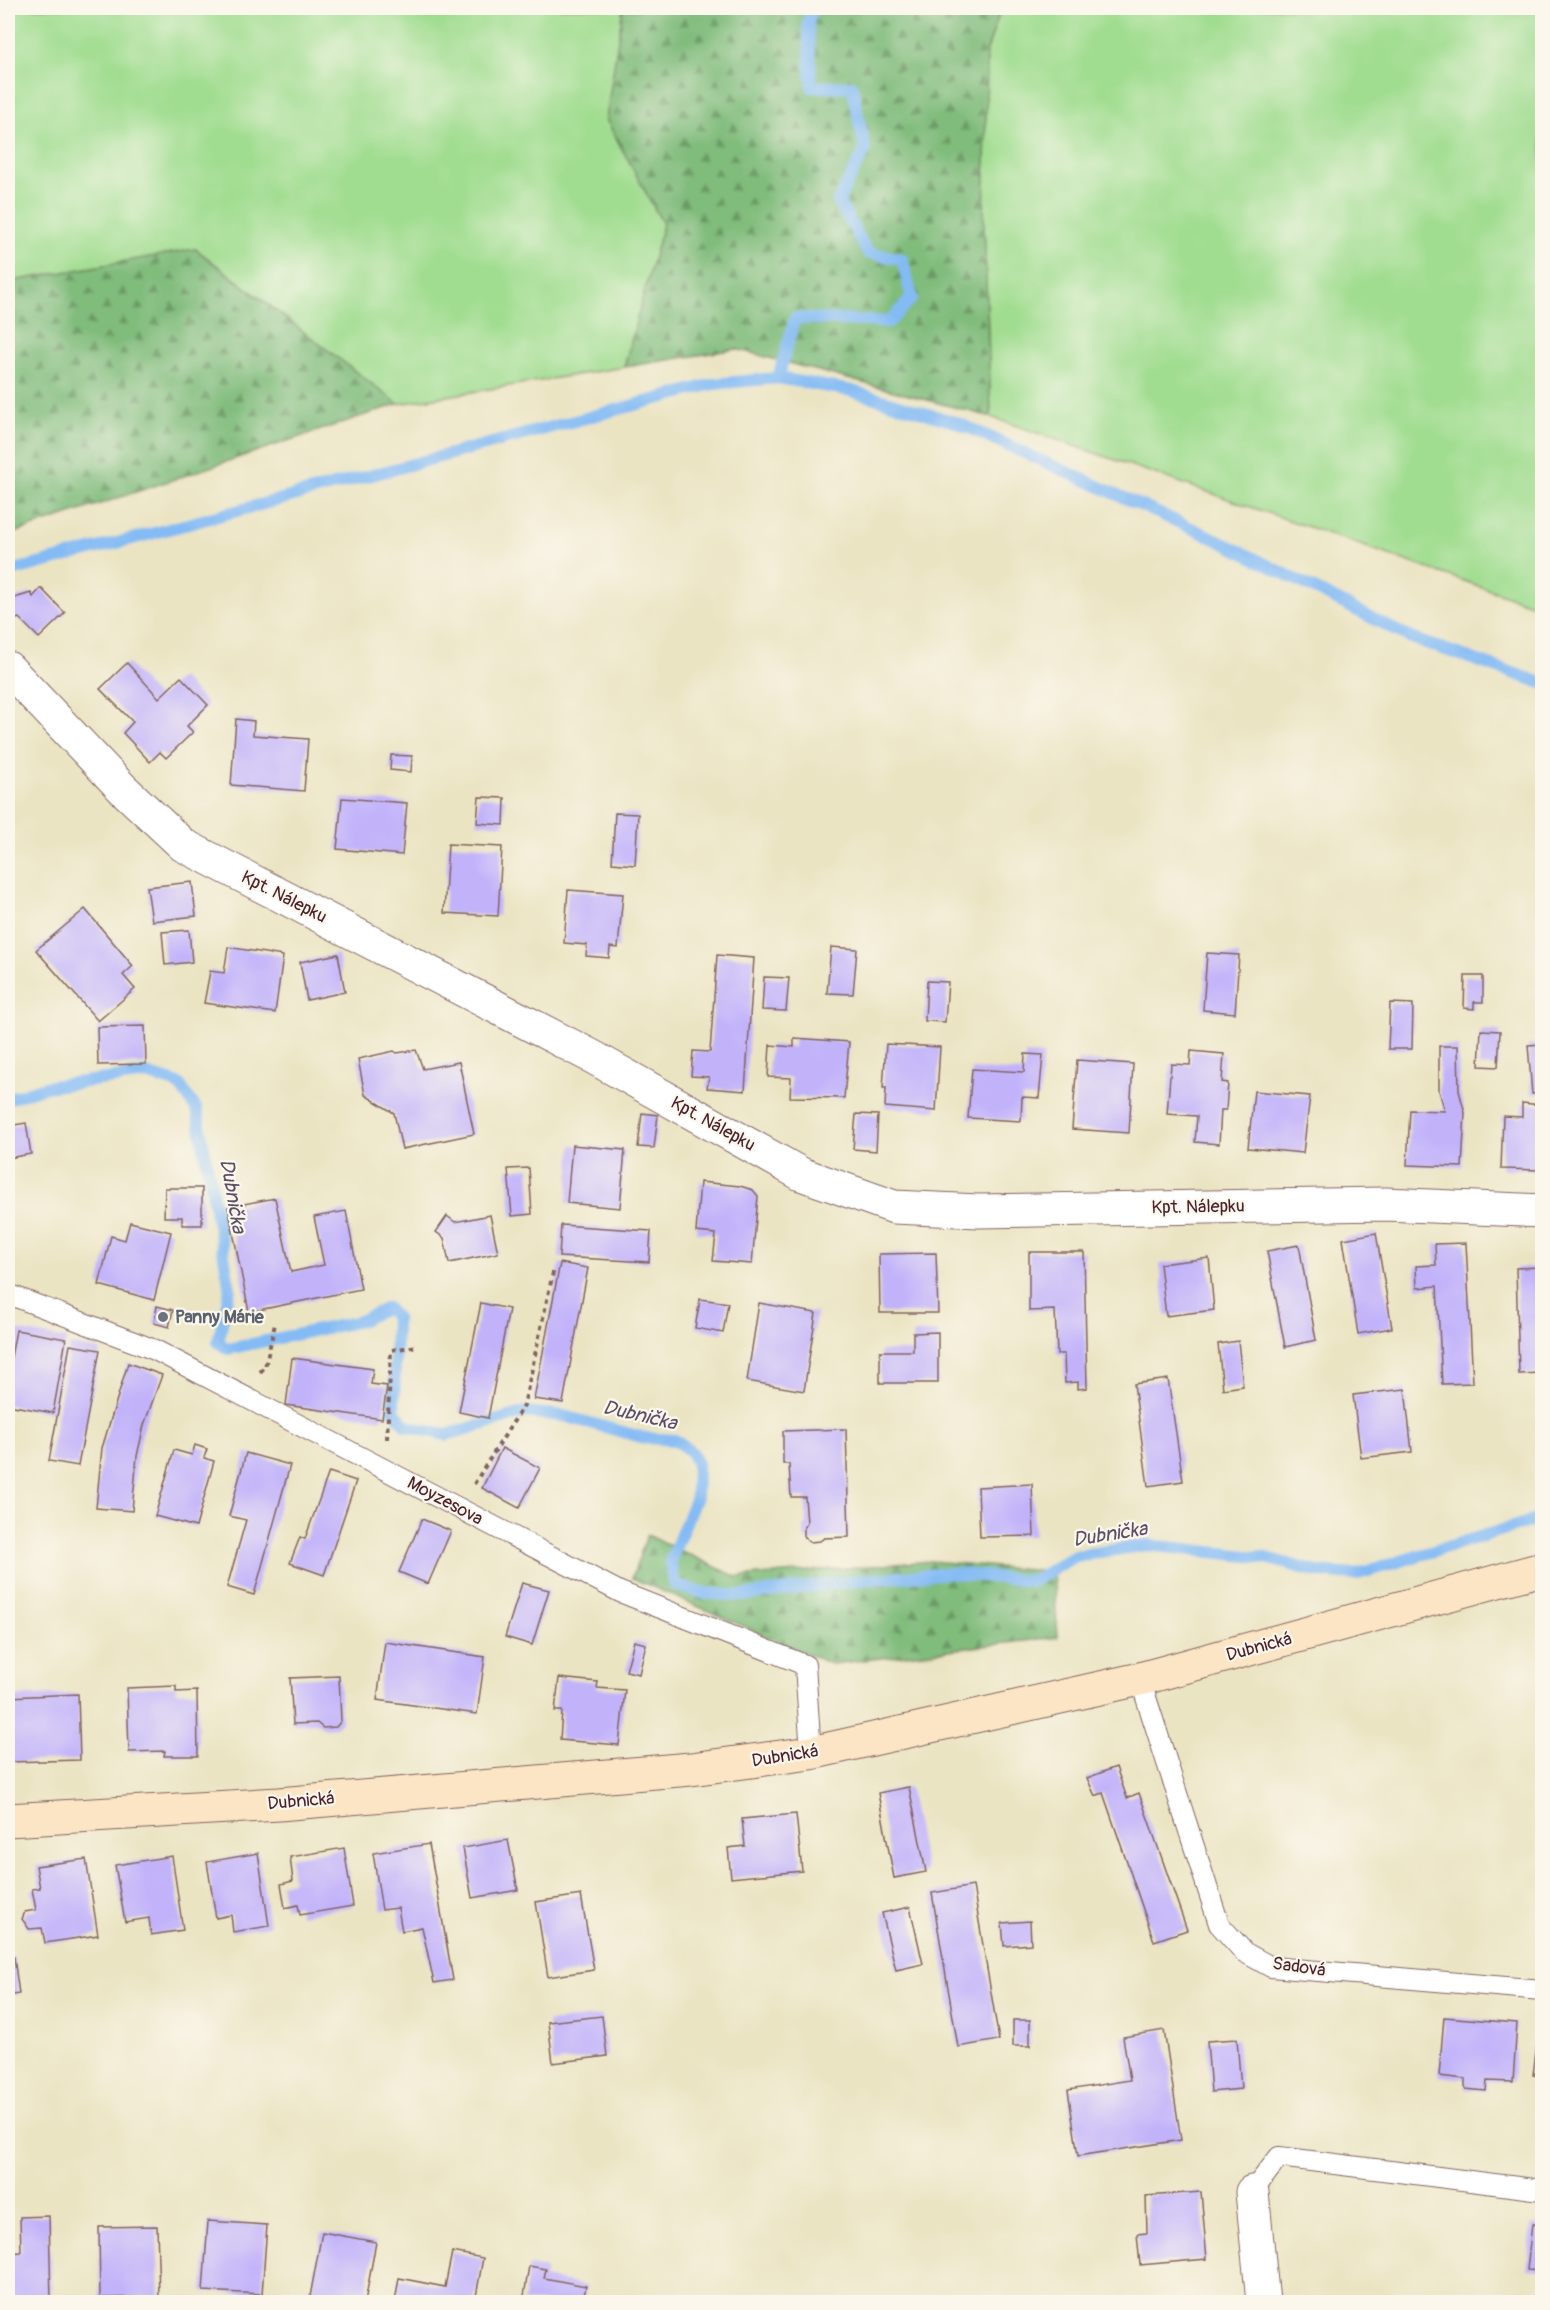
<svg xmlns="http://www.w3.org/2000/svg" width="1550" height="2310" viewBox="0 0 1550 2310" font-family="Pangolin,sans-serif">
<defs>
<pattern id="forest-firs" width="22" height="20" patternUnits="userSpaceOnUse" patternTransform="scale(1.5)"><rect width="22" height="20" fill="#80bc7b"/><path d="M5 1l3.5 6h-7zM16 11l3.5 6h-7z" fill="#6b9865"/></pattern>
</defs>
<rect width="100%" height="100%" fill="#fbf7ec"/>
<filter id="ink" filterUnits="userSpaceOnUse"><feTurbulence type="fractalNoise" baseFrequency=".0167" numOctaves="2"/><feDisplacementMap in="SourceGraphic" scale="12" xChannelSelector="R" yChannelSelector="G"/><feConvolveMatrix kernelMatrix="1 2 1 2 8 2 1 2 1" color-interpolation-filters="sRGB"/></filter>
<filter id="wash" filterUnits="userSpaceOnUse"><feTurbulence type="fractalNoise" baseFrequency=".008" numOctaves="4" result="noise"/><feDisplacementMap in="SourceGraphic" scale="24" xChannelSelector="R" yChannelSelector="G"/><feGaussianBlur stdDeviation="1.35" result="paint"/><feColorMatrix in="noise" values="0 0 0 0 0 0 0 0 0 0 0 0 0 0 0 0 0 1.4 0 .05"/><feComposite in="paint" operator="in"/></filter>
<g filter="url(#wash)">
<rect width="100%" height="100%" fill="#ebe4c3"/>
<!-- green -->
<g fill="#a1dd91" stroke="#767e5e" stroke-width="1.5">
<path d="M8 8H623L606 119 663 224 624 367 398 404 196 249 8 282Z"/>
<path d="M1001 8H1542V608L991 417 984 225 987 50Z"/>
</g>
<!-- forest -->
<g fill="url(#forest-firs)" stroke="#656e53" stroke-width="1.5">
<path d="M623 8H1001L987 50 984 225 991 417 736 349 624 367 663 224 606 119Z"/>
<path d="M195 249 398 404 8 535V282Z"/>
<path d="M647 1535 737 1577 931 1561 1053 1572 1058 1637 831 1664 632 1578Z"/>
</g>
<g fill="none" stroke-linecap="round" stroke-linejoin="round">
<!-- stream -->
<g stroke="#84bbf4" stroke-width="12">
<path d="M778 378 795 318 889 322 912 298 902 259 868 253 838 201 865 150 852 86 812 87 808 23 812 8"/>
<path d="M8 572 713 384 778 378 852 391 958 423 1220 541 1411 638 1542 683"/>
<path d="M8 1099 45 1087 146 1074 179 1084 197 1110 230 1289 218 1342 228 1349 360 1321 387 1308 396 1318 394 1411 406 1426 446 1435 526 1412 564 1416 645 1438 675 1440 691 1452 697 1464 696 1497 670 1562 675 1585 703 1593 741 1596 860 1580 951 1573 1033 1581 1075 1556 1147 1545 1266 1558 1317 1572 1355 1575 1542 1518"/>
</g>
</g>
<g id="blocks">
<!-- building -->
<g fill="#c1b2fa">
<path d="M41 588 65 613 39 638 19 618 10 621 8 600 31 593 33 597Z"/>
<path d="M127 663 159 698 181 677 208 705 187 726 193 732 166 758 160 752 150 762 123 733 133 722 100 689Z"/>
<path d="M236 719 254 721 253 735 308 739 304 791 231 785Z"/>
<path d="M391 755 412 756 411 772 390 770Z"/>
<path d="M479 797 505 798 504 825 477 823Z"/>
<path d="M342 798 407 803 402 855 337 849Z"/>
<path d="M615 813 638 814 635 865 612 863Z"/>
<path d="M448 844 502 847 498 916 444 913Z"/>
<path d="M192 882 196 916 152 921 147 887Z"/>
<path d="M568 890 623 894 618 948 610 947 609 958 586 956 587 945 564 943Z"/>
<path d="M85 909 133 966 123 975 135 989 98 1021 36 950Z"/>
<path d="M189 930 192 962 165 965 162 932Z"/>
<path d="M228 947 283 956 275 1013 204 1003 210 971 224 973Z"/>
<path d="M831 947 857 949 853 994 827 993Z"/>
<path d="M1207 953 1239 955 1235 1013 1203 1010Z"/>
<path d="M338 954 345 992 307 1000 300 962Z"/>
<path d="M717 955 754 958 745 1091 707 1088 709 1077 691 1076 693 1051 710 1052Z"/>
<path d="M1465 976H1483V1002H1474V1009L1464 1008Z"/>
<path d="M764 977 789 978 786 1011 762 1010Z"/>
<path d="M927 981 948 982 945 1022 925 1021Z"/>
<path d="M1390 1003 1413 1004 1412 1049H1388Z"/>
<path d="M145 1026 146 1064 98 1065 97 1027Z"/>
<path d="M1481 1030 1500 1031 1498 1067 1479 1066Z"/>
<path d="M794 1038 849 1042 844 1098 790 1097 791 1078 768 1077 770 1045 794 1047Z"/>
<path d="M886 1044 940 1047 936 1111 885 1107 886 1088H883Z"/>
<path d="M1542 1044V1093L1532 1094 1528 1045Z"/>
<path d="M1439 1046H1458L1459 1091 1465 1113 1462 1167 1407 1165 1410 1110 1445 1111 1439 1091Z"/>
<path d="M416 1050 423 1069 459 1062 474 1134 402 1149 394 1113 365 1095 358 1059 394 1051 397 1053Z"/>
<path d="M1191 1051 1224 1054 1222 1082 1228 1083 1226 1110H1221L1219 1144 1195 1142 1197 1116 1167 1114 1171 1064 1190 1065Z"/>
<path d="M1025 1054 1043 1055 1039 1098 1022 1097 1021 1121 968 1118 972 1069 1024 1072Z"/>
<path d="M1077 1060 1133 1064 1129 1133 1072 1129Z"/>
<path d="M1254 1091 1310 1096 1303 1153 1248 1148Z"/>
<path d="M1522 1103 1542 1105V1170L1501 1169 1503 1116 1522 1117Z"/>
<path d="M642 1113 658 1115 654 1148 638 1147Z"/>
<path d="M856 1114 878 1115 876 1151 853 1149Z"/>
<path d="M26 1123 31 1154 8 1158V1126Z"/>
<path d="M572 1145 625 1150 620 1208 567 1203Z"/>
<path d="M529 1168 532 1214 512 1216 508 1169Z"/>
<path d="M700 1182 740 1186 753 1190 758 1196 752 1264 713 1261 716 1234 696 1232Z"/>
<path d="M165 1188H202V1225H182V1217H164Z"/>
<path d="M275 1198 291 1272 324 1265 314 1217 346 1211 361 1289 249 1312 228 1207Z"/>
<path d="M490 1215 498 1253 449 1263 444 1238 436 1232 447 1216 455 1222Z"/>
<path d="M130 1222 171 1232 154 1300 99 1285 111 1236 125 1240Z"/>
<path d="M561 1225 651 1231 649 1262 559 1257Z"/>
<path d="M1376 1233 1392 1328 1358 1334 1343 1239Z"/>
<path d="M1466 1243 1473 1383 1442 1384 1437 1286 1417 1288 1416 1266 1436 1265 1435 1244Z"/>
<path d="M1299 1245 1316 1340 1285 1347 1267 1251Z"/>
<path d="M1029 1252H1084L1087 1388 1078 1389V1382L1065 1383 1064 1354H1057L1055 1310 1029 1311Z"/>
<path d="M936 1253 938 1313H880L879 1254Z"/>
<path d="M1209 1258 1214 1310 1166 1316 1160 1264Z"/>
<path d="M560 1263 588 1268 563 1403 534 1399Z"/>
<path d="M1542 1267V1373L1519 1374 1516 1268Z"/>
<path d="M700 1299 728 1303 723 1333 695 1328Z"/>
<path d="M481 1303 509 1309 488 1418 459 1412Z"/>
<path d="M759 1303 816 1313 804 1391 747 1381Z"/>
<path d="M157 1306 173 1310 169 1327 154 1323Z"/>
<path d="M16 1330 66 1339 53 1413 8 1405V1373Z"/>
<path d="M938 1332V1383H880V1351H913V1333Z"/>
<path d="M1238 1341 1243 1386 1223 1389 1218 1344Z"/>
<path d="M70 1345 100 1350 78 1466 49 1461Z"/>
<path d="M292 1358 373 1369 371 1384 387 1386 382 1419 286 1405Z"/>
<path d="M128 1363 162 1375 144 1425 137 1456 132 1511 96 1508 102 1448Z"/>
<path d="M1168 1379 1183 1481 1148 1486 1134 1384Z"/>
<path d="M1405 1389 1412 1452 1361 1458 1353 1395Z"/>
<path d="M846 1429 849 1537 824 1538 820 1541 810 1542 804 1537V1528L807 1523 805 1497H791L789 1464H783V1431Z"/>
<path d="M195 1445 207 1449 204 1458 214 1461 196 1527 155 1516 174 1450 192 1455Z"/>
<path d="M502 1448 540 1468 519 1508 482 1488Z"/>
<path d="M246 1453 290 1465 254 1595 227 1587 246 1520 229 1516Z"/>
<path d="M329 1472 356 1481 324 1575 290 1563 300 1537 305 1539Z"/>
<path d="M1032 1484 1034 1536 980 1537 978 1487Z"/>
<path d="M422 1519 451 1531 428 1584 399 1572Z"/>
<path d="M522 1583 549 1590 532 1645 505 1637Z"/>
<path d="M634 1641 646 1644 639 1674 626 1671Z"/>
<path d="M385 1642 485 1657 477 1714 377 1700Z"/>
<path d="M339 1676 341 1721 336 1727 323 1728 317 1723 293 1724 290 1678Z"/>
<path d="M559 1678 598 1682 597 1688 625 1690 619 1745 560 1740 562 1711H555Z"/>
<path d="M176 1686V1692L197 1691 198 1756H164L165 1751 129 1752 127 1688Z"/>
<path d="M78 1694 80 1760 8 1762V1697Z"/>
<path d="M1116 1767 1127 1798 1139 1793 1187 1930 1154 1941 1103 1793 1095 1796 1087 1778Z"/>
<path d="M909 1787 926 1872 894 1878 878 1793Z"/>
<path d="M796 1814 802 1871 731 1878 728 1848 745 1846 742 1819Z"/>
<path d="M508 1840 518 1890 472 1898 463 1848Z"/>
<path d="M429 1844 453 1980 434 1983 422 1927 402 1931 398 1908 382 1910 373 1853Z"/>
<path d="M344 1848 353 1906 300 1915 298 1905 285 1908 281 1884 293 1881 290 1857Z"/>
<path d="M258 1853 269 1926 233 1932 231 1915 216 1918 207 1862Z"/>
<path d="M172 1856 183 1930 151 1935 149 1918 125 1922 115 1865Z"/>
<path d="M86 1859 98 1935 45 1943 42 1928 29 1929 22 1919 25 1912 36 1910 32 1889 40 1888 36 1866Z"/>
<path d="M973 1886 999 2040 958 2047 932 1893Z"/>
<path d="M581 1895 594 1970 548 1977 536 1902Z"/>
<path d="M910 1907 923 1964 896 1970 882 1913Z"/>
<path d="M1030 1921 1031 1944 1004 1946 1002 1923Z"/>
<path d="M8 1957H14L19 1994 8 1996Z"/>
<path d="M602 2016 607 2056 553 2063 548 2022Z"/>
<path d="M1444 2017 1517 2023 1513 2082 1487 2081 1486 2091 1465 2089V2079L1439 2076Z"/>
<rect x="1013" y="2020" width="17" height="26"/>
<path d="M1164 2030 1181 2140 1078 2156 1068 2090 1130 2080 1123 2037Z"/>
<path d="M1538 2036H1542V2076L1533 2075Z"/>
<path d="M1237 2039 1241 2089 1211 2092 1207 2041Z"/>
<path d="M1201 2192 1207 2259 1140 2265 1137 2234 1147 2233 1146 2196Z"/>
<path d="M49 2216 51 2302H31V2299H8V2253L21 2252 20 2217Z"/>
<path d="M208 2221 267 2225 262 2294 203 2291Z"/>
<path d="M1532 2224 1542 2225V2271L1527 2270Z"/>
<path d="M157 2226 159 2297 100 2298 99 2227Z"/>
<path d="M322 2232 376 2242 365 2302H309Z"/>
<path d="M452 2252 483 2258 475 2302H395L399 2278 445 2287Z"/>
<path d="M529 2266 546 2269 544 2278 586 2286 583 2302H523Z"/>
<path d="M1214 2299V2302H1187V2301Z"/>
</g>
</g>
</g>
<g filter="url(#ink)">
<use href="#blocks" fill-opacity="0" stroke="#826460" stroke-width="1.5"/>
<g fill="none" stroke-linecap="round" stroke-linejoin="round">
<defs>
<g id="lane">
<path d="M8 1294 155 1350 620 1592 805 1665 811 1753"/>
<path d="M1140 1679 1219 1924 1244 1952 1271 1967 1542 1990"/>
<path d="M1252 2192 1279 2157 1542 2190"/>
</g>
<g id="street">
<path d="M8 668 122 788 183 845 591 1056 801 1174 894 1207 979 1211 1385 1204 1542 1211"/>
<path d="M1252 2192 1263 2302"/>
</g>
<path id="secondary" d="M8 1820 279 1804 691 1769 811 1753 1140 1679 1542 1569"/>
</defs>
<!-- lane casing -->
<use href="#lane" stroke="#826460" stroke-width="22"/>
<!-- street casing -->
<use href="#street" stroke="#826460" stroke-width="35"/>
<!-- secondary casing -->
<use href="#secondary" stroke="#826460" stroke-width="35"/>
<!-- path -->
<g stroke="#826460" stroke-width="4" stroke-dasharray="4.5 4.5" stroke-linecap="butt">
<path d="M260 1372 265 1367 275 1324"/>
<path d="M387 1439 391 1350 418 1346"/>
<path d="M474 1484 524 1405 554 1268"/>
</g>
<!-- lane -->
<use href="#lane" stroke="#fff" stroke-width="20"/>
<!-- street -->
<use href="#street" stroke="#fff" stroke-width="33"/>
<!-- secondary -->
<use href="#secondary" stroke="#fce5c4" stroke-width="33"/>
</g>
</g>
<!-- markers -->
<circle fill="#6b7280" stroke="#fbf7ec" stroke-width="2" cx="163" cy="1317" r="6"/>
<g text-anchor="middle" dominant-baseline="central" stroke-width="4.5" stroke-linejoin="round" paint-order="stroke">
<!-- street labels -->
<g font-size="18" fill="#4a1f2b" stroke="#fbf7ec">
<text transform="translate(284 897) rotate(27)">Kpt. Nálepku</text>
<text transform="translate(713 1124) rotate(29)">Kpt. Nálepku</text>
<text transform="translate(1198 1207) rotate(-1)">Kpt. Nálepku</text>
<text transform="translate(445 1501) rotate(28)">Moyzesova</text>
<text transform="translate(1259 1647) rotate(-15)">Dubnická</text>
<text transform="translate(785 1756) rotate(-9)">Dubnická</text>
<text transform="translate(301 1801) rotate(-5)">Dubnická</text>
<text transform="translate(1299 1967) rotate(8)">Sadová</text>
</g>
<!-- worship labels -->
<g font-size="18" font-weight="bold" fill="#5b616d" stroke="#fbf7ec" text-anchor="start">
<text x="175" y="1317">Panny Márie</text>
</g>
<!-- water labels -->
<g font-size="20" font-style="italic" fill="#5b4e67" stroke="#fbf7ec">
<text transform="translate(233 1196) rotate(80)">Dubnička</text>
<text transform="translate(640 1415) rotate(13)">Dubnička</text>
<text transform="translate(1110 1534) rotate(-9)">Dubnička</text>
</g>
</g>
<!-- margin -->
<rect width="1550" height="2310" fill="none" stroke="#fbf7ec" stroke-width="30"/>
</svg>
